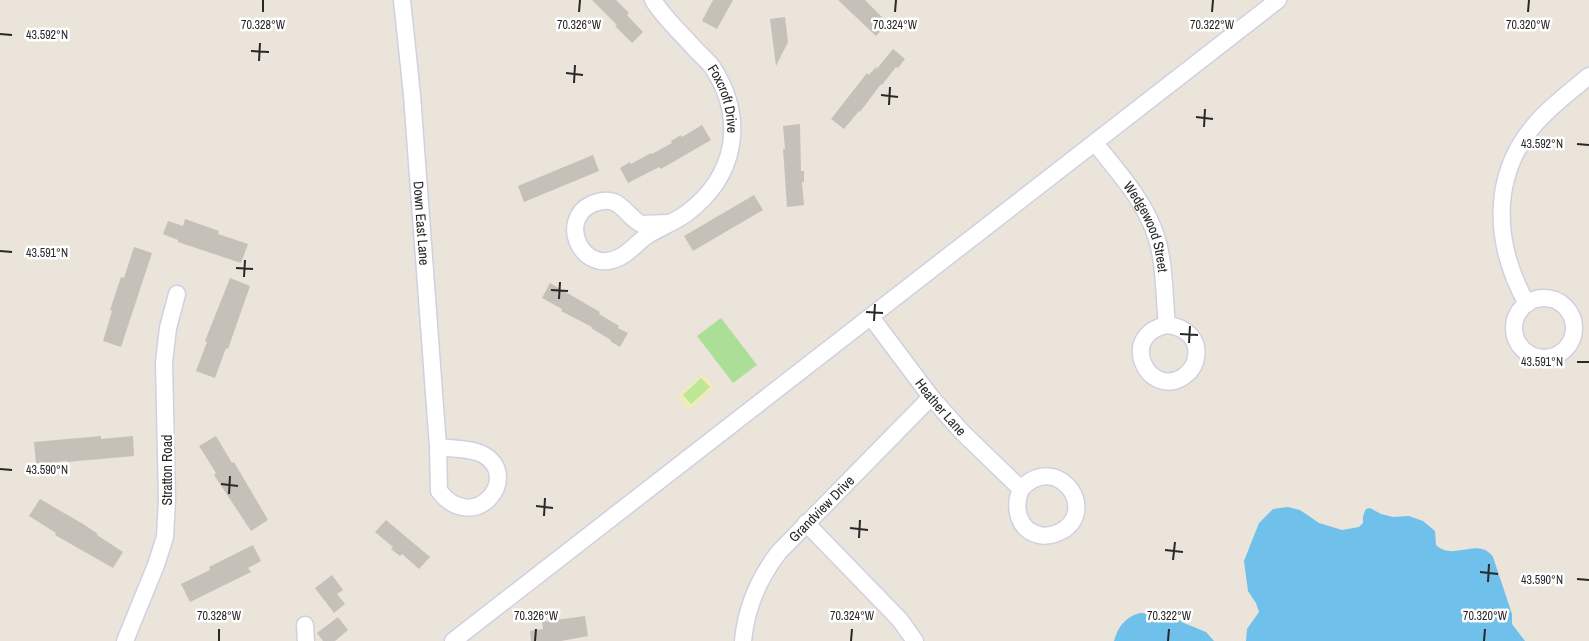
<svg xmlns="http://www.w3.org/2000/svg" width="1589" height="641" viewBox="0 0 1589 641" font-family="'Archivo Narrow',sans-serif">
<rect width="100%" height="100%" fill="#eae4da"/>
<!-- green -->
<path fill="#abdf97" d="M721 318 757 365 733 383 697 336Z"/>
<!-- sand -->
<path fill="#efebbd" d="M703 373 715 387 689 411 677 397Z"/>
<!-- pitch -->
<path fill="#bde793" d="M701 378 710 387 691 404 683 395Z"/>
<!-- water -->
<g fill="#6fc0ea">
<path d="M1288 507 1300 510 1319 523 1342 530 1359 527 1363 523V516L1366 509 1370 508 1381 514 1393 517 1409 516 1423 521 1435 531 1436 545C1454 562 1478 536 1493 557L1512 614V624L1525 641H1246L1247 629 1259 612 1256 603 1248 591 1244 561 1259 523 1273 509Z"/>
<path d="M1140 613 1167 615 1174 617 1184 623 1206 632 1214 641H1114C1118 627 1125 617 1140 613Z"/>
</g>
<!-- building -->
<g fill="#c5c1b9">
<path d="M592 0H616L629 13 627 15 643 32 632 43 615 26 617 25Z"/>
<path d="M713 0H733L717 29 702 21Z"/>
<path d="M838 0H865L888 23 876 36Z"/>
<path d="M785 17 788 42 776 66 770 19Z"/>
<path d="M893 49 905 59 898 68 896 67 882 85 881 84 860 112 859 111 844 129 831 119 867 73 869 75 877 66 876 70Z"/>
<path d="M800 124 801 171H804V182H802L804 205 787 207 783 149H785L783 126Z"/>
<path d="M702 125 711 140 661 169 659 167 628 183 620 168 630 162 631 164 651 153 652 154 672 143 671 141 681 135 682 137Z"/>
<path d="M593 155 599 171 524 202 518 186Z"/>
<path d="M754 195 763 210 693 251 684 236Z"/>
<path d="M185 219 219 231 218 234 248 244 241 263 178 242V240L163 234 168 221 183 226Z"/>
<path d="M134 247 152 253 121 347 103 341 112 311 110 310 121 277 124 278Z"/>
<path d="M230 278 250 286 228 349 226 348 215 378 196 371 207 342 205 341Z"/>
<path d="M550 283 600 312 599 314 619 326 618 328 628 333 620 347 610 341 611 340 591 328 592 327 561 311 562 309 542 298Z"/>
<path d="M101 436V439L133 436 134 456 67 462V461L36 464 34 442Z"/>
<path d="M216 436 232 463 234 462 268 520 251 531 214 475 216 473 199 446Z"/>
<path d="M40 499 83 524 98 534 97 535 123 552 113 568 55 535 56 533 29 516Z"/>
<path d="M386 520 430 557 419 569 402 554 400 556 391 549 393 547 375 532Z"/>
<path d="M253 545 261 561 248 568 251 572 190 602 181 584 210 570 209 567Z"/>
<path d="M332 575 343 590 337 594 345 604 334 613 315 588Z"/>
<path d="M585 616 588 636 561 641H531L530 631 543 629 542 622Z"/>
<path d="M338 617 348 630 335 641H323L317 633Z"/>
</g>
<g fill="none" stroke-linecap="round" stroke-linejoin="round">
<defs>
<g id="minor">
<path id="s1" d="M402 0 412 95 438 447 439 491C474 536 522 478 484 455 472 448 452 449 438 447"/>
<path id="s2" d="M653 0C664 18 681 33 695 49 701 55 708 61 713 68 746 120 736 176 687 213 675 222 661 227 648 235 637 242 630 253 618 258 582 275 557 220 592 204 620 192 624 215 641 224L668 223"/>
<path id="s3" d="M1095 143C1118 172 1144 200 1156 236 1165 263 1164 297 1167 325 1117 335 1148 399 1183 377 1188 373 1193 369 1195 362 1201 340 1187 327 1167 325"/>
<circle cx="1544" cy="328" r="30"/>
<path d="M1527 304C1494 245 1489 176 1537 122 1552 105 1571 91 1589 76"/>
<path id="s4" d="M871 317 931 397 962 432 1021 489C1013 507 1018 530 1039 535 1048 537 1057 534 1065 529 1097 505 1055 452 1021 489"/>
<path d="M806 523 900 620 915 641"/>
<path d="M305 625 306 641"/>
<path d="M125 641 156 565 165 537 167 500 164 362 168 328 177 294"/>
<path d="M453 641 1278 0"/>
<path id="s5" d="M743 641C746 608 759 578 779 552L931 397"/>
</g>
</defs>
<!-- minor casing -->
<use href="#minor" stroke="#cfd1e1" stroke-width="19"/>
<!-- minor -->
<use href="#minor" stroke="#fff" stroke-width="16"/>
</g>
<!-- ticks -->
<path fill="none" stroke="#282828" stroke-width="2" d="M263 12V0M579 12 580 0M895 12 896 0M1212 12 1213 0M1528 12 1529 0M0 34 12 35M251 51 269 52M259 61 260 43M566 73 583 75M574 83 575 65M881 95 898 97M889 105 890 87M1196 117 1213 119M1204 127 1205 109M1577 144 1589 145M0 251 12 252M236 268 253 269M244 277 245 260M551 290 568 291M559 299 560 282M866 312 883 313M874 321 875 304M1180 334 1198 335M1189 343 1190 326M1577 362H1589M0 469 12 470M221 484 238 486M229 494 230 476M536 506 553 508M544 516 545 498M850 528 868 530M859 538 860 520M1165 550 1183 552M1173 560 1175 542M1480 572 1498 574M1577 579 1589 580M1488 582 1489 564M219 641V629M535 641 536 629M851 641 852 629M1168 641 1169 629M1484 641 1485 629"/>
<g text-anchor="middle" dominant-baseline="central" stroke-width="5" stroke-linejoin="round" paint-order="stroke">
<!-- street labels -->
<g font-size="14" fill="#282828" stroke="#fff">
<text stroke="none"><textPath href="#s2" startOffset="124">Foxcroft Drive</textPath></text>
<text stroke="none"><textPath href="#s1" startOffset="224">Down East Lane</textPath></text>
<text stroke="none"><textPath href="#s3" startOffset="100">Wedgewood Street</textPath></text>
<text stroke="none"><textPath href="#s4" startOffset="114">Heather Lane</textPath></text>
<text transform="translate(167 470) rotate(-90)">Stratton Road</text>
<text stroke="none"><textPath href="#s5" startOffset="158">Grandview Drive</textPath></text>
</g>
</g>
<g font-size="12" text-anchor="middle" fill="#282828" stroke="#fff" stroke-width="5" stroke-linejoin="round" paint-order="stroke">
<text x="263" y="29">70.328°W</text>
<text x="579" y="29">70.326°W</text>
<text x="895" y="29">70.324°W</text>
<text x="1212" y="29">70.322°W</text>
<text x="1528" y="29">70.320°W</text>
<text x="47" y="39">43.592°N</text>
<text x="1542" y="148">43.592°N</text>
<text x="47" y="257">43.591°N</text>
<text x="1542" y="366">43.591°N</text>
<text x="47" y="474">43.590°N</text>
<text x="1542" y="584">43.590°N</text>
<text x="219" y="620">70.328°W</text>
<text x="536" y="620">70.326°W</text>
<text x="852" y="620">70.324°W</text>
<text x="1169" y="620">70.322°W</text>
<text x="1485" y="620">70.320°W</text>
</g>
</svg>
